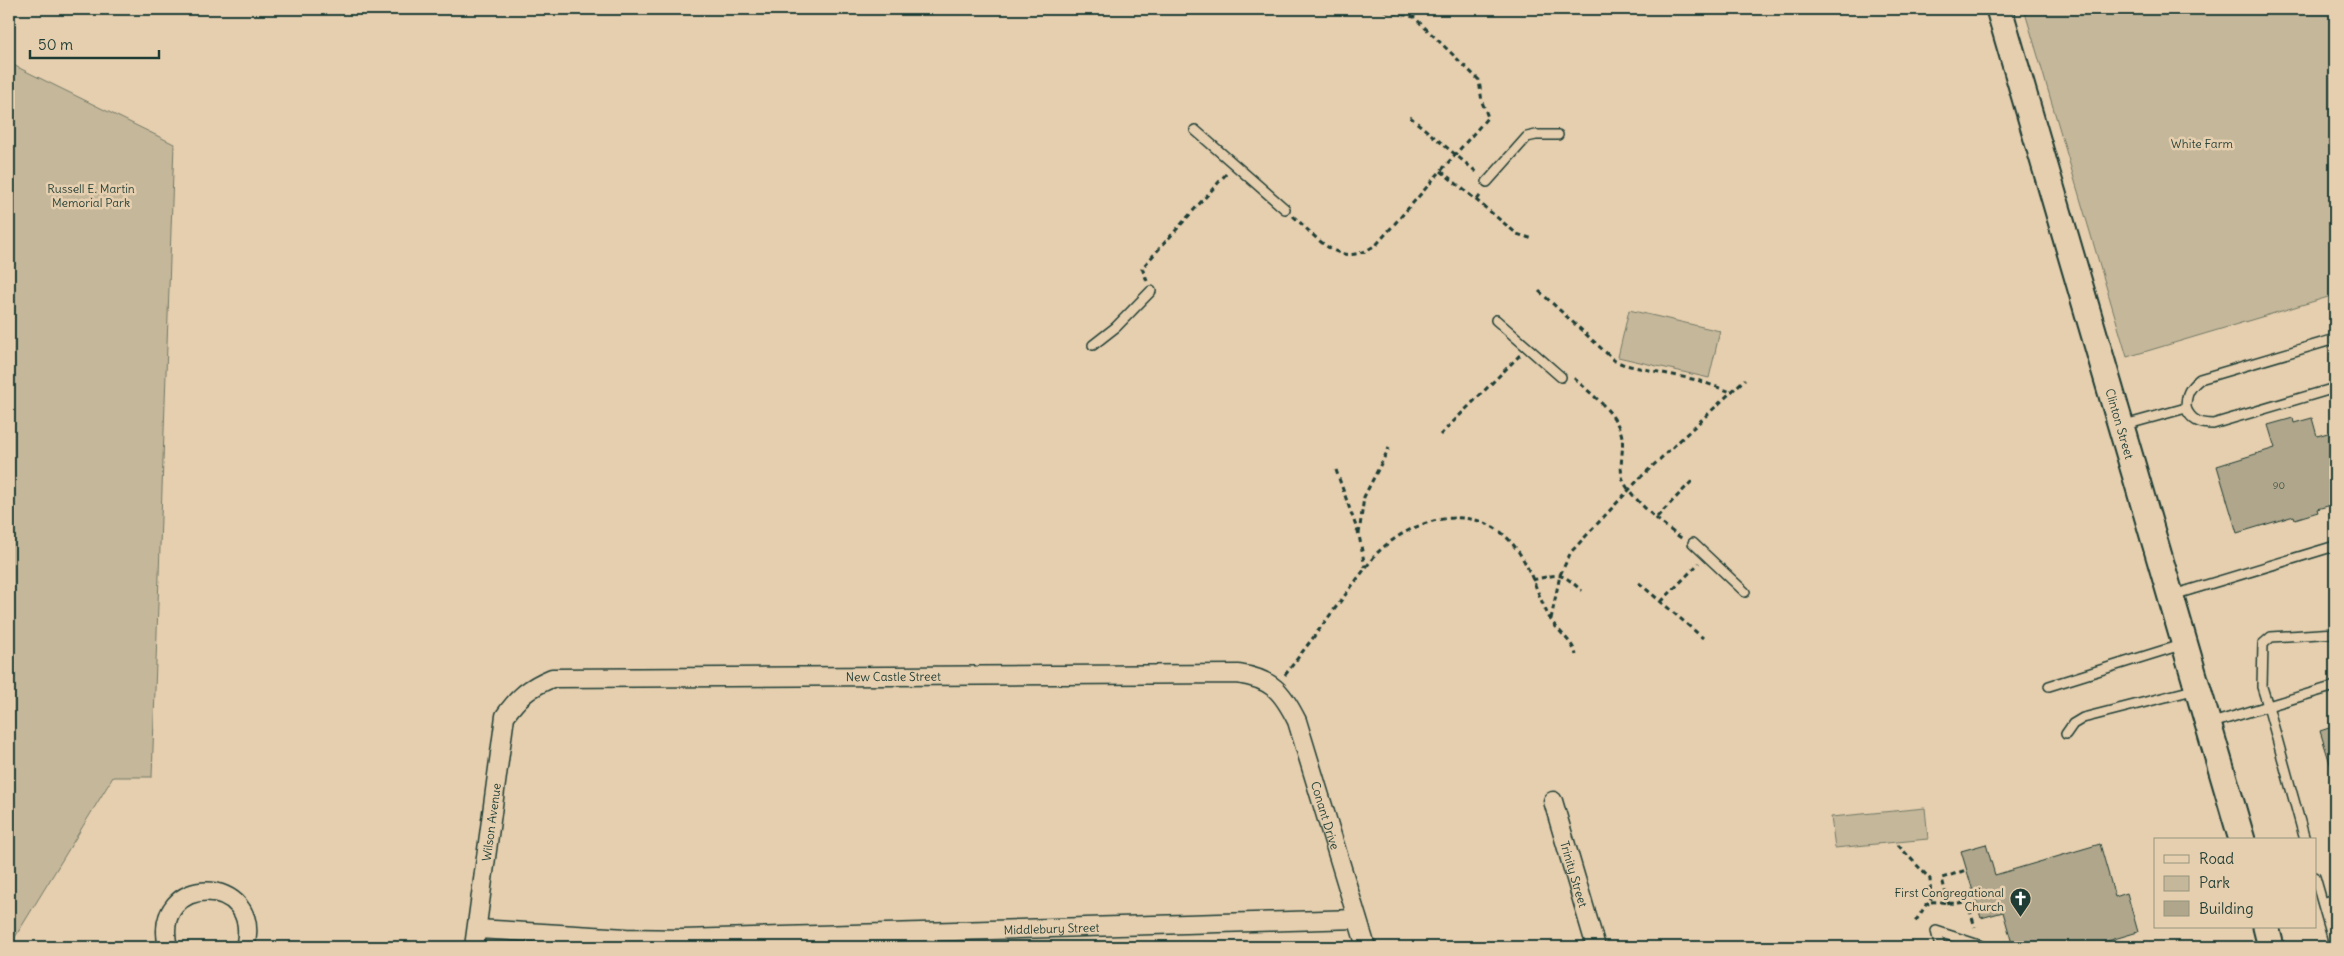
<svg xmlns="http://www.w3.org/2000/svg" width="2344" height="956" viewBox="0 0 2344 956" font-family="Delius,sans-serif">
<rect width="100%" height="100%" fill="#e6cfaf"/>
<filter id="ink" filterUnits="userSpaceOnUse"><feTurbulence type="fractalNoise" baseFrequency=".02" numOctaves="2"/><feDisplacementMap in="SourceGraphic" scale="10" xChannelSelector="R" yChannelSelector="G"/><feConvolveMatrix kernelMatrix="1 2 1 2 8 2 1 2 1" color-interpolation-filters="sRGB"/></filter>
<g filter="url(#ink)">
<!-- green -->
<g fill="#c5b79a" stroke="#727a67">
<path d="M2024 9H2335V295L2127 357Z"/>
<path d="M9 63 174 144 152 777H113L9 947Z"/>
<path d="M1629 310 1720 331 1709 378 1618 357Z"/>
<path d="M1925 808 1928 839 1835 848 1831 817Z"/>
</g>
<!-- building -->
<g fill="#afa68c" stroke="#1f3d34">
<path d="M2293 418 2294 423 2312 418 2317 436 2335 431V504L2317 509 2318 512 2295 519 2294 516 2237 533 2217 466 2275 448 2268 425Z"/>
<path d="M2335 726V770H2332L2320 731Z"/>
<path d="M1986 844 1995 875 2100 844 2115 897 2127 893 2138 932 2087 947H2013L2003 912 1981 918 1961 851Z"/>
</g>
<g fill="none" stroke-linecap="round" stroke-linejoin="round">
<defs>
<g id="service">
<path d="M1195 130 1285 209"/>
<path d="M1487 182 1527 137 1536 135H1558"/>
<path d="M1496 320 1561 377"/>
<path d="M1093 345 1116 327 1151 291"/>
<path d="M2186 408C2191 420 2199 424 2213 424L2335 388"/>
<path d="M2121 426 2186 408C2186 394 2189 388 2200 379L2335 339"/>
<path d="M1693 543 1745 592"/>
<path d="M2173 595 2335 546"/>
<path d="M2335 633 2271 637 2263 644 2262 687 2268 706 2335 686"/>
<path d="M2049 686 2184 644"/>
<path d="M2209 724 2268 706 2305 840"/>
<path d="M2066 734 2073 724 2083 718 2197 689"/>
<path d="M2315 877 2333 940 2329 947"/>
<path d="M2323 903 2335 899"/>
<path d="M1940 947 1936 931 1985 947"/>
</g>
<g id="minor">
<path id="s1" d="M1553 801 1596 947"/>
<path id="s2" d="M477 929 626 938 683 939 1357 919"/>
<path d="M168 947C150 872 264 874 245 947"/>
<path id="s3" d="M474 947 505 716C518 697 530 687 552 678L1238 674C1272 679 1282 691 1297 721L1366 947"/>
</g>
<g id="secondary">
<path id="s4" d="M1999 9 2242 840"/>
<path d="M2266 927 2271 947"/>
</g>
</defs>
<!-- service casing -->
<use href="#service" stroke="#1f3d34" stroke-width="12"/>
<!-- minor casing -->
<use href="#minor" stroke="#1f3d34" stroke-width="21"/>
<!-- secondary casing -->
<use href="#secondary" stroke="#1f3d34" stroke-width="29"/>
<!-- path -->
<g stroke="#1f3d34" stroke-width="3" stroke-dasharray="5 4" stroke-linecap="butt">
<path d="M1410 117 1479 174"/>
<path d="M1441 171 1517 234 1533 239"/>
<path d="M1477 200 1482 193"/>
<path d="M1293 216C1320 240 1340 271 1377 244L1488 117 1482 102 1479 80 1414 17 1378 9"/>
<path d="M1147 281 1142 268 1227 173"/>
<path d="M1539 291 1615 361 1625 365 1697 380 1731 392"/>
<path d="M1574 378C1591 394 1611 408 1620 430 1626 444 1619 461 1622 476 1624 493 1668 530 1683 539"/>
<path d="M1440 435 1520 355"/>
<path d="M1336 470 1359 535 1365 567"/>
<path d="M1657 517 1692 481"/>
<path d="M1359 534 1364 497 1389 448"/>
<path d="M1532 580C1561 574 1560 571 1582 591"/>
<path d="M1639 583 1703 638"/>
<path d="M1661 602 1699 563"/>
<path d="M1551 619 1560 575 1571 552 1641 477 1745 379"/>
<path d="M1285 675 1376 554C1412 518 1479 498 1515 547 1530 566 1537 593 1548 615 1555 630 1572 639 1576 655"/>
<path d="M1898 845 1930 879 1931 902 1926 905 1915 922"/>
<path d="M1931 902C1945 901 1952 906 1967 901L1975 927"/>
<path d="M1948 904 1942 878 1966 870"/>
</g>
<!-- service -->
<use href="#service" stroke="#e6cfaf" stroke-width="9"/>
<!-- minor -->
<use href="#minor" stroke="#e6cfaf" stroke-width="18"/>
<!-- secondary -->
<use href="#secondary" stroke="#e6cfaf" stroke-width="25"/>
</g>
</g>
<!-- icons -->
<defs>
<symbol id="church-pin" viewBox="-11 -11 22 30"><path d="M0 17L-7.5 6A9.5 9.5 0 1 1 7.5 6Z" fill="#1f3d34" stroke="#e6cfaf"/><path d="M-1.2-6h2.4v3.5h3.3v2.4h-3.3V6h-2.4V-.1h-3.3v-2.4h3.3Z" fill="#fff"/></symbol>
</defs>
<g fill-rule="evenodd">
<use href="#church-pin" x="2008" y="886" width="25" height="34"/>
</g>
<g text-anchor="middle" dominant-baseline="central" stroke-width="5" stroke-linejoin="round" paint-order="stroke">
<!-- number labels -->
<g font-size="10" fill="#43574a">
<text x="2279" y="485">90</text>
</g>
<!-- park labels -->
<g font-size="12" fill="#274339" stroke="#e6cfaf">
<text x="2202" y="143">White Farm</text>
<text x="91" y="188">Russell E. Martin<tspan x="91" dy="14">Memorial Park</tspan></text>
</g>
<!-- street labels -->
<g font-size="12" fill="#1f3d34" stroke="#e6cfaf">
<text stroke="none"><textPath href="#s4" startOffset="432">Clinton Street</textPath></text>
<text stroke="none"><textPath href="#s3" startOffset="636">New Castle Street</textPath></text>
<text stroke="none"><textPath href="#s3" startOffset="1159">Conant Drive</textPath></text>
<text stroke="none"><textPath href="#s3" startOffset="126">Wilson Avenue</textPath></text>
<text stroke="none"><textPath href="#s1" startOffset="76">Trinity Street</textPath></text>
<text stroke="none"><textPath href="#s2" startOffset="575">Middlebury Street</textPath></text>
</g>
<!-- poi labels -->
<g font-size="12" fill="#1f3d34" stroke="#e6cfaf" text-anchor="end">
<text x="2004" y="892">First Congregational<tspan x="2004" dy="14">Church</tspan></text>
</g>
</g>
<!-- margin -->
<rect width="2344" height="956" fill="none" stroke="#e6cfaf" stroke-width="30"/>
<rect x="15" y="15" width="2314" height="926" fill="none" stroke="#1f3d34" stroke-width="2" filter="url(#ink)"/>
<!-- legend -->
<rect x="2154" y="838" width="162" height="90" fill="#e6cfaf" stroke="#96957e"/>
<rect x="2164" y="855" width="25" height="8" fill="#e6cfaf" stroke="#96957e"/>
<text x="2199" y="864" font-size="15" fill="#1f3d34">Road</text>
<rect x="2164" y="876" width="25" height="15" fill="#c5b79a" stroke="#96957e"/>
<text x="2199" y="888" font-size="15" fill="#1f3d34">Park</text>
<rect x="2164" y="901" width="25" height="15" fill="#afa68c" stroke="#96957e"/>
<text x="2199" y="914" font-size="15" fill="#1f3d34">Building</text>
<!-- scale -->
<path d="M30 50v8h129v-8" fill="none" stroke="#1f3d34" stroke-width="2.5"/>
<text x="38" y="50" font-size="15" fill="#1f3d34" stroke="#e6cfaf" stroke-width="4" paint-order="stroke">50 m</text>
</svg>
